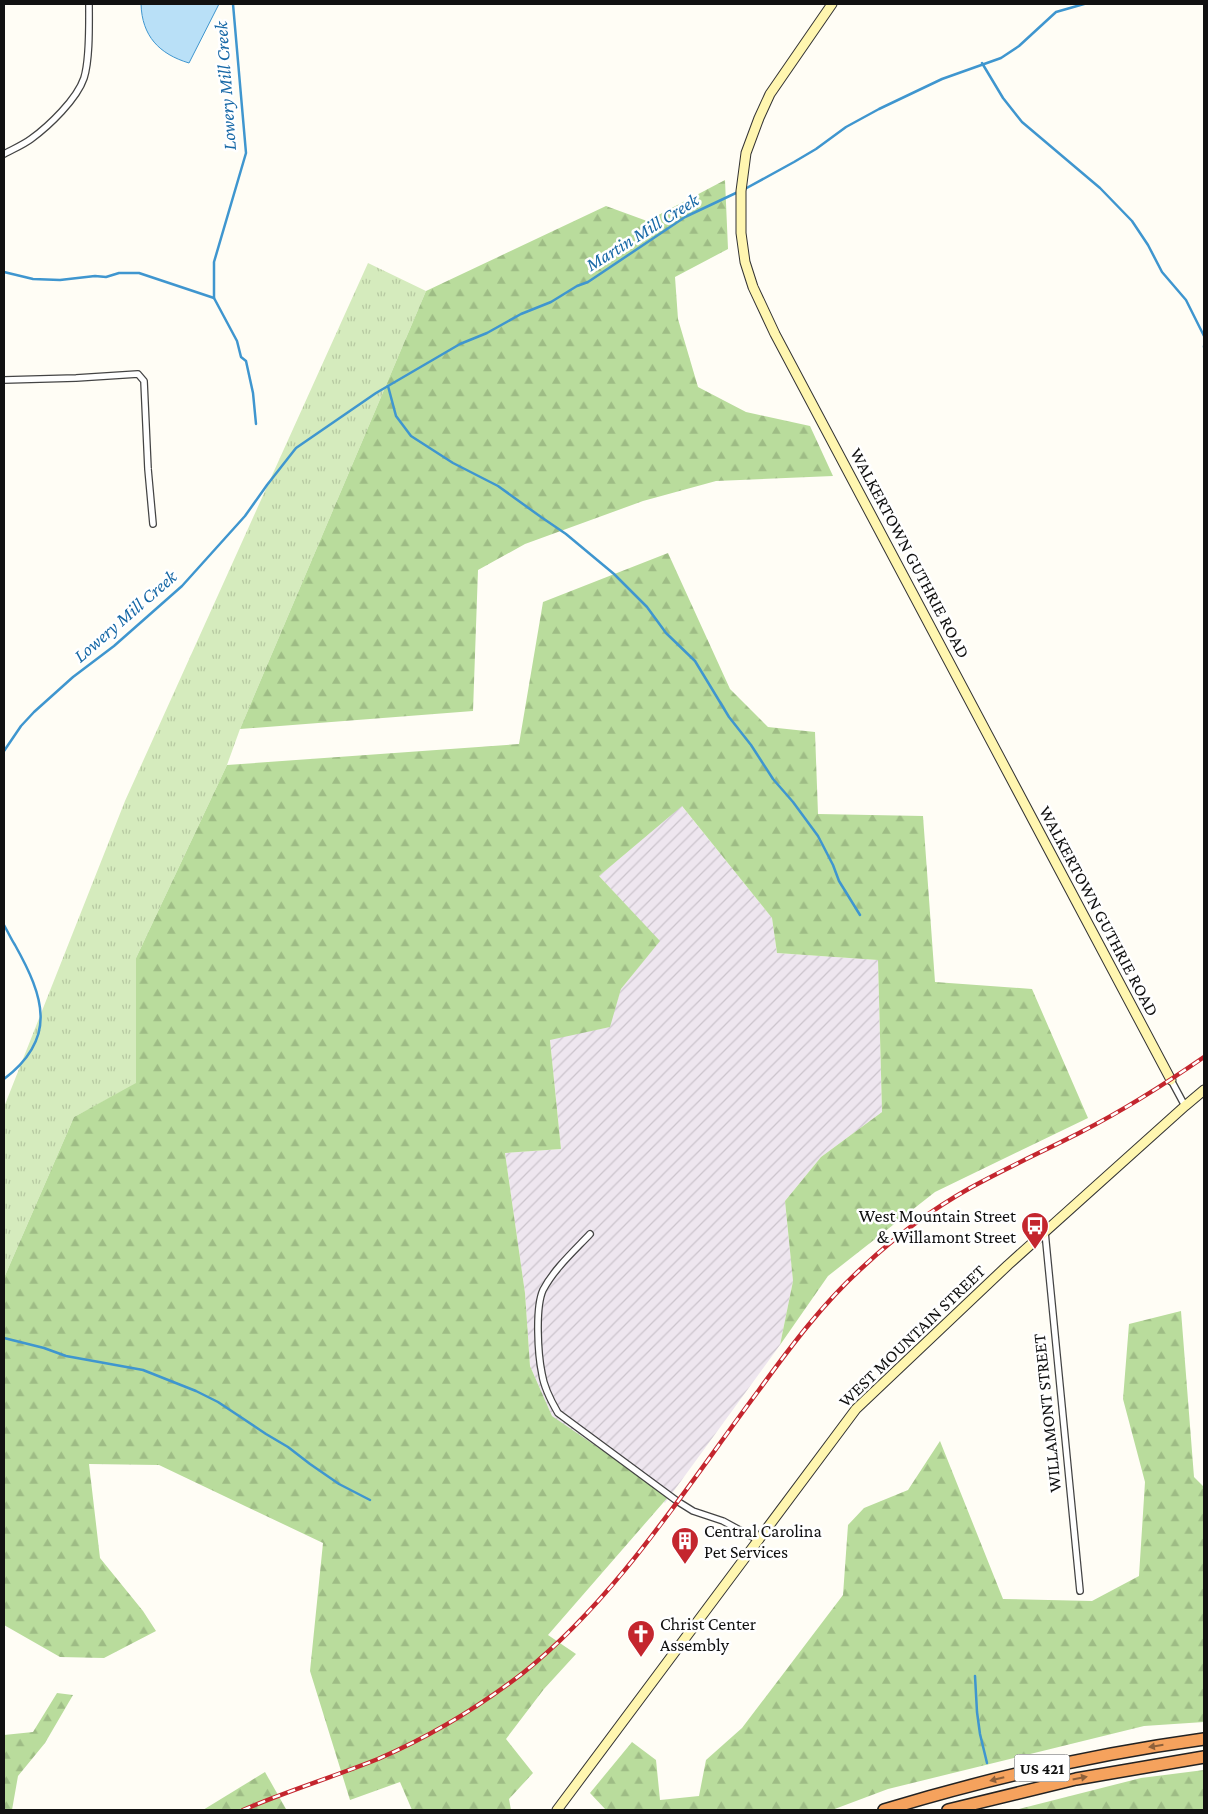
<svg xmlns="http://www.w3.org/2000/svg" width="1208" height="1814" viewBox="0 0 1208 1814" font-family="'Crimson Pro',serif">
<defs>
<pattern id="industrial-furrows" width="10" height="10" patternUnits="userSpaceOnUse" patternTransform="scale(1.25)"><rect width="10" height="10" fill="#eee6ef"/><path d="M-1 1l2-2M0 10L10 0M9 11l2-2" fill="none" stroke="#cbc4cc"/></pattern>
<pattern id="grass-tufts" width="24" height="20" patternUnits="userSpaceOnUse" patternTransform="scale(1.25)"><rect width="24" height="20" fill="#d5ebbd"/><path d="M3 7l-1-3M5 7V3M7 7l1-3M15 17l-1-3M17 17v-4M19 17l1-3" fill="none" stroke="#b6c8a1"/></pattern>
<pattern id="forest-firs" width="22" height="20" patternUnits="userSpaceOnUse" patternTransform="scale(1.25)"><rect width="22" height="20" fill="#b9dc9c"/><path d="M5 1l3.5 6h-7zM16 11l3.5 6h-7z" fill="#9ebc85"/></pattern>
</defs>
<rect width="100%" height="100%" fill="#fffdf5"/>
<!-- industrial -->
<path fill="url(#industrial-furrows)" d="M681 805 772 918 777 953 878 960 882 1112 821 1157 785 1201 793 1281 780 1345 665 1503 552 1416 530 1366 525 1293 505 1153 561 1149 550 1039 609 1027 621 989 659 941 599 876Z"/>
<!-- grass -->
<path fill="url(#grass-tufts)" d="M368 263 426 291 240 729 227 765 136 958V1084L74 1117 4 1278V1107L125 801Z"/>
<!-- forest -->
<g fill="url(#forest-firs)">
<path d="M725 180 728 249 675 277 678 319 698 387 746 412 810 426 833 476 716 481 643 501 525 544 478 570 473 711 240 729 426 291 606 206 647 221Z"/>
<path d="M668 553 730 689 768 727 815 732 818 814 923 816 935 982 1032 989 1088 1118 935 1192 828 1276 780 1345 793 1281 785 1201 821 1157 882 1112 878 960 777 953 772 918 682 806 599 876 660 941 621 989 610 1027 550 1040 561 1149 505 1153 525 1293 530 1366 552 1416 669 1496 548 1635 576 1654 544 1689 506 1739 533 1773 509 1799 511 1810H412L400 1782 350 1800 310 1671 323 1543 159 1465 89 1464 100 1558 143 1611 156 1631 104 1658 60 1657 4 1625V1278L74 1117 136 1083V958L227 765 519 744 543 602Z"/>
<path d="M1181 1311 1194 1477 1204 1487V1722L1144 1726 888 1789 832 1810H606L590 1793 632 1742 656 1760 660 1800 699 1796 706 1760 742 1728 843 1595 848 1525 864 1508 908 1490 940 1441 1003 1599 1092 1601 1139 1576 1145 1482 1123 1399 1129 1324Z"/>
<path d="M57 1693 73 1695 45 1743 18 1776 12 1810H4V1735L33 1732Z"/>
<path d="M1204 1770V1810H1015L1141 1778Z"/>
<path d="M265 1772 286 1809 203 1810Z"/>
</g>
<!-- water -->
<path fill="#b9e0f7" stroke="#3f96cf" d="M141 4H219L189 63C159 54 142 36 141 4Z"/>
<g fill="none" stroke-linecap="round" stroke-linejoin="round">
<!-- stream -->
<g stroke="#3f96cf" stroke-width="2.5">
<path d="M233 4 246 153 214 262V298L237 341 241 357 246 361 253 393 256 424"/>
<path d="M982 63 1003 98 1022 122 1100 188 1132 221 1148 245 1162 272 1186 300 1204 336"/>
<path d="M743 190 794 162 816 149 846 127 879 109 942 79 1001 58 1019 46 1056 12 1084 4"/>
<path d="M4 272 33 279 60 280 95 276 106 277 119 273H139L214 298"/>
<path d="M1204 346V347"/>
<path d="M388 386 396 416 411 436 453 463 498 486 541 517 566 534 614 574 647 607 666 633 695 661 729 717 751 745 773 779 793 802 818 836 833 865 839 881 860 915"/>
<path d="M4 751 21 726 34 712 73 677 114 646 182 586 245 516 267 485 296 448 376 393 460 344 487 333 521 314 551 302 577 286 588 282 685 217 738 192"/>
<path d="M4 925C8 932 11 939 15 945 44 997 58 1038 4 1079"/>
<path d="M4 1338 44 1348 66 1356 143 1370 196 1391 218 1402 266 1434 288 1447 310 1464 339 1484 370 1500"/>
<path d="M975 1676 977 1712 980 1734 987 1763"/>
</g>
<defs>
<g id="street">
<path d="M4 154C13 149 23 145 31 139 49 126 77 99 84 78 90 59 89 24 89 4"/>
<path d="M4 380 76 378 138 374 144 381 148 469 153 524"/>
<path d="M1171 1080 1185 1106"/>
<path d="M1045 1232 1080 1591"/>
<path d="M590 1234C574 1251 554 1269 543 1290 535 1308 538 1355 542 1374 544 1388 551 1401 558 1413L677 1501 693 1511 723 1521 758 1540"/>
</g>
<g id="secondary">
<path d="M832 4 770 94 759 118 746 153 741 191V233L745 262 753 287 775 334 1171 1080"/>
<path d="M557 1810 856 1409 1008 1265 1185 1106 1204 1090"/>
</g>
<g id="highway">
<path d="M884 1810C989 1778 1095 1754 1204 1739"/>
<path d="M948 1810 1076 1779 1204 1757"/>
</g>
</defs>
<!-- street casing -->
<use href="#street" stroke="#444" stroke-width="8"/>
<!-- secondary casing -->
<use href="#secondary" stroke="#333" stroke-width="11"/>
<!-- highway casing -->
<use href="#highway" stroke="#222" stroke-width="14"/>
<!-- street -->
<use href="#street" stroke="#fff" stroke-width="5.5"/>
<!-- secondary -->
<use href="#secondary" stroke="#fff6b0" stroke-width="9"/>
<!-- highway -->
<use href="#highway" stroke="#f5a25d" stroke-width="11"/>
<defs>
<path id="rail" d="M243 1810C287 1791 333 1777 378 1759 429 1737 479 1707 523 1673 617 1598 687 1486 759 1390 791 1346 824 1302 864 1266 896 1236 931 1210 970 1188 1006 1168 1044 1151 1081 1132 1124 1110 1165 1084 1204 1057"/>
</defs>
<!-- rail casing -->
<use href="#rail" stroke="#c4262e" stroke-width="4.5"/>
<!-- rail -->
<use href="#rail" stroke="#fff" stroke-width="2.5" stroke-dasharray="8" stroke-linecap="butt"/>
</g>
<!-- one-way arrows -->
<defs><path id="oneway-solid" d="M-6-.8H1V-3.2L6.5 0L1 3.2V.8H-6Z" transform="scale(1.25)"/></defs>
<g fill="#8e613b">
<use href="#oneway-solid" transform="translate(1156 1746) rotate(171)"/>
<use href="#oneway-solid" transform="translate(1080 1778) rotate(-11)"/>
<use href="#oneway-solid" transform="translate(997 1779) rotate(166)"/>
</g>
<!-- icons -->
<defs>
<symbol id="bus-pin" viewBox="-11 -11 22 30"><path d="M0 17L-7.5 6A9.5 9.5 0 1 1 7.5 6Z" fill="#c4262e" stroke="#fff"/><path d="M-5-6H5V4H4V6H2V4H-2V6H-4V4H-5ZM-3.5-4V0h7V-4ZM-3.5 1.2v1.5H-2V1.2ZM2 1.2v1.5H3.5V1.2Z" fill="#fff"/></symbol>
<symbol id="building-pin" viewBox="-11 -11 22 30"><path d="M0 17L-7.5 6A9.5 9.5 0 1 1 7.5 6Z" fill="#c4262e" stroke="#fff"/><path d="M-4-6H4V6H1V3H-1V6H-4ZM-2.5-4.3h1.7v1.8h-1.7ZM.8-4.3h1.7v1.8H.8ZM-2.5-1h1.7V.8h-1.7ZM.8-1h1.7V.8H.8Z" fill="#fff"/></symbol>
<symbol id="church-pin" viewBox="-11 -11 22 30"><path d="M0 17L-7.5 6A9.5 9.5 0 1 1 7.5 6Z" fill="#c4262e" stroke="#fff"/><path d="M-1.2-6h2.4v3.5h3.3v2.4h-3.3V6h-2.4V-.1h-3.3v-2.4h3.3Z" fill="#fff"/></symbol>
</defs>
<g fill-rule="evenodd">
<use href="#bus-pin" x="1019" y="1210" width="32" height="43"/>
<use href="#building-pin" x="669" y="1525" width="32" height="43"/>
<use href="#church-pin" x="625" y="1618" width="32" height="43"/>
</g>
<g text-anchor="middle" dominant-baseline="central" stroke-width="5" stroke-linejoin="round" paint-order="stroke">
<!-- shield labels -->
<rect fill="#fff" stroke="#585858" stroke-width="1" x="1014.5" y="1754.5" width="55" height="27" rx="4"/>
<g font-size="16" font-weight="bold" fill="#111">
<text x="1042" y="1768">US 421</text>
</g>
<!-- street labels -->
<g font-size="18" fill="#111" stroke="#fff">
<text transform="translate(910 553) rotate(62)">WALKERTOWN GUTHRIE ROAD</text>
<text transform="translate(1099 911) rotate(62)">WALKERTOWN GUTHRIE ROAD</text>
<text transform="translate(912 1336) rotate(-44)">WEST MOUNTAIN STREET</text>
<text transform="translate(1047 1413) rotate(-96)">WILLAMONT STREET</text>
</g>
<!-- poi labels -->
<g font-size="18" fill="#111" stroke="#fff" text-anchor="start">
<text x="1016" y="1216" text-anchor="end">West Mountain Street<tspan x="1016" dy="21">&amp; Willamont Street</tspan></text>
<text x="704" y="1531">Central Carolina<tspan x="704" dy="21">Pet Services</tspan></text>
<text x="660" y="1624">Christ Center<tspan x="660" dy="21">Assembly</tspan></text>
</g>
<!-- water labels -->
<g font-size="19" font-style="italic" fill="#1768a6" stroke="#fff">
<text transform="translate(225 86) rotate(-94)">Lowery Mill Creek</text>
<text transform="translate(642 232) rotate(-32)">Martin Mill Creek</text>
<text transform="translate(125 616) rotate(-41)">Lowery Mill Creek</text>
</g>
</g>
<!-- border -->
<rect width="1208" height="1814" fill="none" stroke="#111111" stroke-width="10"/>
</svg>
